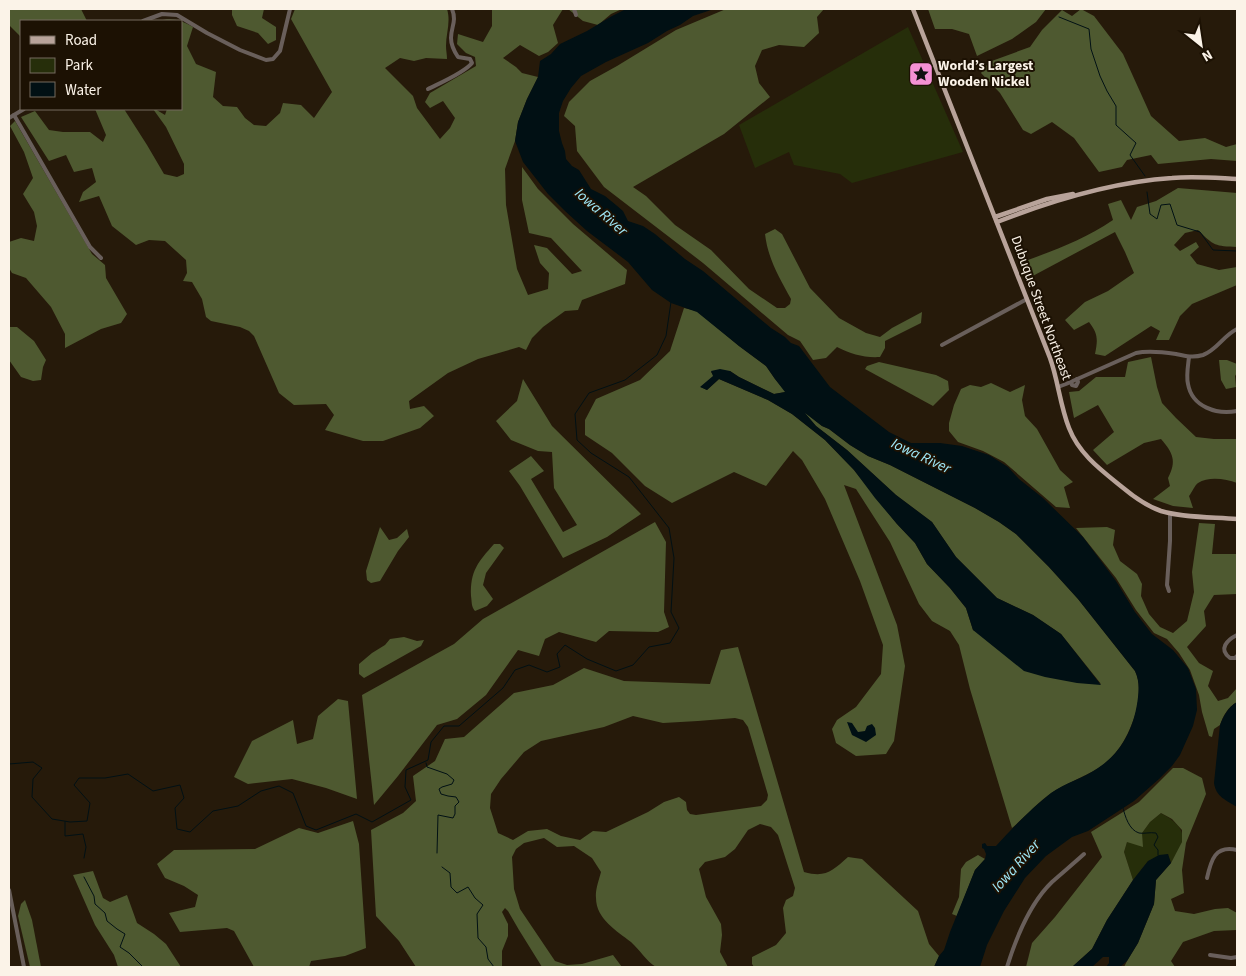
<svg xmlns="http://www.w3.org/2000/svg" width="1246" height="976" viewBox="0 0 1246 976" font-family="'Source Sans 3',sans-serif">
<rect width="100%" height="100%" fill="#261a0a"/>
<!-- green -->
<g fill="#262e0a">
<path d="M908 27 963 152 852 183 840 174 794 165 789 152 755 168 739 125Z"/>
<path d="M1161 813C1171 819 1186 828 1182 842 1180 849 1174 857 1171 863L1168 854 1148 861 1133 880 1124 852 1127 842 1142 833 1150 822Z"/>
</g>
<!-- forest -->
<g fill="#4e5930" fill-rule="evenodd">
<path d="M9 9H81L87 21H21V37L9 25Z"/>
<path d="M232 9H264L262 18 276 27V40L268 44 258 33 237 26 232 15Z"/>
<path d="M295 9H447C451 22 446 33 446 46 446 50 447 55 447 59L426 58 414 61 400 58 385 68 413 96 417 108 440 139 450 128 455 118 443 101 430 108 425 102 430 93 476 66 475 57 466 53 457 44 458 34 483 42 492 26V9H563L553 25 558 43 548 52 539 56 520 45 503 58 516 67 522 73 538 77 527 99 518 122 515 141 505 169 506 205 517 269 528 295 548 289 549 273 540 263 534 245 547 248 572 274 582 271 551 238 529 233 522 200V167L538 189 573 224 627 270 625 284 582 300 578 310 565 311 543 327 532 338 526 350 519 347 478 359 448 373 409 401 410 409 424 406 434 416 420 428 383 441H363L325 430 334 415 326 404 294 405 279 393 254 336 249 331 240 327 211 321 206 317 202 299 192 282 183 281 187 273 186 260 165 241 149 240 136 245 112 226 99 196 79 202 83 192 96 182 92 168 74 172 66 155 49 161 21 117 35 111 49 130 63 132H90L103 142 106 135 95 109H124L147 145 164 174 177 177 184 174V164L166 127 153 109H155L165 115 167 109H181V21H158C172 17 181 20 193 27L187 46 196 64 216 72 213 97 223 106 237 107 245 118 254 125 266 126 280 113 283 103 301 105 314 118 332 92 291 19Z"/>
<path d="M568 9H622L611 14 598 25 583 21Z"/>
<path d="M726 9H824L817 17 819 33 804 47 779 45 762 50 755 66 759 83 770 97 724 134 633 187 646 196 675 225 711 250 749 289 777 308H785L790 304 791 299C779 277 768 259 765 234L775 229 782 234 810 288 839 318 866 333 880 337 892 328 922 312 921 323 885 341V348L880 357C864 358 851 354 837 347L826 358 813 360 800 341 788 335 703 263 604 187 577 151 575 126 564 116 569 102 590 81 617 66 676 30Z"/>
<path d="M928 9H1046L1036 22 1012 39 977 56 969 34 952 29H935Z"/>
<path d="M1081 9 1094 16 1123 54 1151 116 1179 141 1205 138 1226 147 1237 144V161L1211 159 1158 164 1151 155 1127 160 1122 167 1099 172 1074 138 1052 122 1031 134 1023 130 1000 93 981 73 989 62 1030 47 1042 30 1062 10 1072 16Z"/>
<path d="M15 121 92 254 105 265 106 278 127 314 121 323 101 329 65 348V334L51 307 26 278 12 273 9 268V242L21 238 34 241 37 226 34 212 23 194 33 178 24 152 10 126Z"/>
<path d="M1178 188 1237 193V247C1215 246 1214 246 1198 230L1185 233 1174 245 1180 251 1196 242 1199 247 1190 255 1197 264 1219 270 1237 267V285L1192 304 1180 316 1169 340H1156L1160 331 1151 326 1105 356 1095 354C1098 339 1098 334 1089 322L1074 330 1065 320 1085 302 1108 291 1134 273 1125 252 1115 232 1029 278 1028 260C1060 248 1085 239 1113 220L1108 204 1121 200 1131 220 1137 207 1156 201Z"/>
<path d="M684 308 697 311 739 346 766 366 775 379 786 392 774 394 739 377 730 371 711 372 714 376 701 387 707 390 719 379 768 400 792 414 825 440 854 470 897 524 915 543 927 564 950 588 966 608 973 630 1101 684 1061 634 1033 615 997 598 956 557 932 522 896 495 847 450 816 426 802 410 822 426 829 429 850 445 868 456 890 465 975 508 999 522 1016 534 1049 567 1078 599 1135 671C1141 683 1139 699 1136 712 1129 735 1118 756 1097 769 1083 777 1067 783 1053 792 1039 801 1025 817 1012 828L970 689 959 645 950 631 932 621 919 604 890 542 856 489 844 485 897 625 905 666 894 741 886 754 856 756 836 743 832 729 837 720 856 707 881 674 883 645 860 581 825 499 802 460 793 451 766 486 734 472 672 503 645 486 612 453 585 435V420L596 399 640 380 670 351Z"/>
<path d="M10 327H17L34 341 46 360 43 367 41 380 33 381 21 377 9 360V329Z"/>
<path d="M1151 357 1157 387 1162 403 1176 418 1196 437 1214 439H1237V483C1226 479 1209 476 1198 483 1195 485 1192 492 1189 496L1193 508 1173 506 1153 499 1170 486 1168 478C1177 461 1173 453 1161 439L1144 443 1107 465 1093 450 1114 432 1098 405 1074 418 1069 392 1079 391 1096 377H1125L1128 362Z"/>
<path d="M1219 360H1227L1237 364V373L1235 376 1236 387 1226 389 1221 380Z"/>
<path d="M879 362 936 375 948 381 949 390 933 406 865 369 867 366Z"/>
<path d="M523 379 552 426 641 514 607 537 563 558 520 486 509 471 531 456 544 471 531 479 563 532 577 525 554 488 552 452 538 451 511 440 496 421 517 401Z"/>
<path d="M991 383 1010 392 1025 385 1022 400 1025 416 1037 429 1060 470 1073 482 1064 487 1070 508 1056 507 1004 462 983 451 958 442 949 431V423L954 405 961 389 970 385 981 387Z"/>
<path d="M655 522 666 542 664 612 669 627 658 632 609 631 596 642 559 632 545 639 539 656 518 650 486 695 457 719 437 725 398 776 374 805 362 695 454 644 483 619Z"/>
<path d="M1199 523 1215 524 1212 554H1237V594L1214 595 1204 611 1206 626 1187 647 1199 663 1213 671 1208 686 1218 701 1228 698 1237 688V702C1228 707 1223 716 1220 725L1214 729 1212 737 1209 736 1202 712 1199 695 1190 670 1179 653 1167 639 1154 633 1136 610 1116 578 1076 528 1107 527 1115 530 1113 545 1120 561 1137 574 1142 584 1141 596 1149 614 1160 627 1173 633 1187 621 1194 592 1192 572Z"/>
<path d="M380 527 389 540 397 538 407 529 409 537 398 551 380 581 371 583 367 580 366 571Z"/>
<path d="M494 544H500L504 548 486 573 483 585 493 599 487 606 475 611C471 606 472 602 471 596 470 571 478 562 494 544Z"/>
<path d="M404 637 417 641 424 640 421 646 364 678 359 674V664L372 653 385 645 390 639Z"/>
<path d="M738 647 804 872C826 878 832 871 848 857L862 859 918 911 929 944 939 956 934 967H754L752 964V957L776 945 786 933 783 908 786 900 793 896 795 888 778 835 771 827 760 824 748 830 735 849 725 857 705 862 699 869 706 897 721 924 722 935 720 952 728 967H656C646 961 640 950 631 942 617 931 596 919 596 898 595 890 599 880 601 872L592 858 574 846 557 847 544 838 524 843 516 849 512 857 514 889 520 909 555 961 567 965 582 964 613 955 622 967H542L519 930 508 911 505 908 502 912 508 924V936L502 951V967H416L399 941 376 916 371 830 403 813 416 801 413 776 435 761 445 739 464 737 514 693 553 685 584 668 624 681 710 684 721 650ZM633 716 663 723 698 721 735 718 743 720 748 727 768 795 767 800 761 806 696 815 690 814 687 810 686 802 679 797 664 802 648 812 606 832 593 831 580 840 561 836 547 829 528 831 513 840 498 833 490 808 491 794 501 779 524 752 541 741 604 727Z"/>
<path d="M338 699 348 701 357 799 326 788 292 779 248 784 234 777 252 741 293 720 297 744 313 739 318 716Z"/>
<path d="M1173 768H1183L1202 778 1206 794 1186 843 1182 870 1184 893 1171 899 1175 911 1194 914 1215 909 1228 908 1237 913V930L1214 931 1183 942 1171 961 1175 967H1124L1127 961 1138 943 1154 904 1156 880 1171 863 1182 842V830L1172 819 1161 813 1150 822 1142 833 1143 847 1127 842 1124 852 1133 880 1107 920 1092 949 1072 967H1026L1032 943 1055 917 1102 857 1091 832 1139 802Z"/>
<path d="M353 821 359 844 366 948 345 956 311 961 309 967H254L234 931 227 928 180 932 169 913 195 907 198 895 184 886 165 878 157 864 174 850 255 849 299 828 318 833Z"/>
<path d="M978 855 985 859 975 870 957 916 952 914 959 897 961 869 966 862Z"/>
<path d="M93 871 103 898 110 902 127 895 137 923 154 934 166 944 181 967H118L114 955 95 925 73 875Z"/>
<path d="M25 900 32 920 41 967H30L18 916 21 904Z"/>
</g>
<!-- water -->
<g fill="#011014">
<path d="M626 9H714L693 16 680 25 667 31 648 43 606 62 581 76 571 88 563 101 559 113V131L562 143 565 151 566 159 572 166 579 170 591 189 605 196 616 205 623 211 628 221 643 226 655 234 685 259 703 271 771 328 785 337 791 343 799 346 830 387 889 432 911 443H940L962 446 989 455 1008 467 1019 479 1043 498 1083 537 1116 581 1135 612 1152 634 1173 650 1188 668 1196 689 1197 710 1193 726 1180 755 1172 766 1159 779 1134 801 1088 831 1072 837 1046 856 1025 878 1004 911 987 945 980 967H934L939 956 944 950 950 932 975 870 985 859 986 854 984 849 982 848V844L985 843 987 846H996C1013 827 1031 809 1051 793 1065 783 1084 778 1098 768 1123 752 1135 725 1138 697 1139 687 1139 680 1135 671L1078 599 1049 567 1016 534 999 522 975 508 890 465 868 456 850 445 829 429 822 426 805 413 816 426 847 450 896 495 932 522 956 557 997 598 1033 615 1061 634 1101 685 1077 683 1045 677 1024 671 973 630 966 608 950 588 927 564 915 543 897 524 875 498 854 470 825 440 792 414 768 400 719 379 707 390 700 387 713 376 711 371 720 369 730 371 739 377 774 394 785 392 775 379 766 366 739 346 697 312 671 303 652 290 628 262 587 231 565 211 548 194 523 162 515 141 518 122 527 99 538 77 540 61 551 54 560 44 587 31 612 16Z"/>
<path d="M1237 702V807C1226 800 1216 797 1214 783L1220 725C1223 717 1228 707 1237 702Z"/>
<path d="M847 722 852 723 858 732 865 731 867 726 872 724 875 728 876 735 866 742 852 735Z"/>
<path d="M1168 854 1171 863 1156 880 1154 904 1138 943 1127 961 1120 967H1106L1109 963V957H1103L1092 967H1072L1092 949 1107 920 1133 880 1148 861 1159 855Z"/>
</g>
<g fill="none" stroke-linecap="round" stroke-linejoin="round">
<!-- stream -->
<g stroke="#011014" stroke-width="1">
<path d="M1059 17 1089 29 1091 49 1100 76 1107 91 1116 106V125L1136 143 1130 155 1145 176"/>
<path d="M1147 192 1150 214 1157 219 1161 205 1170 204 1177 225 1200 232 1213 250 1237 251"/>
<path d="M426 763 427 767 447 774 454 780 452 784 442 787 439 789 441 794 448 796 456 797 459 802 455 806V814L453 818 438 815 437 853"/>
<path d="M9 764 33 762 42 768 33 779 32 797 52 819 70 822 87 821 90 803 74 785 79 778H105L128 774 153 791 180 785 184 798 175 808 177 829 190 832 213 811 238 806 261 791 279 786 293 793 306 826 316 830 356 814 372 822 411 800 405 787 406 770 428 760 431 742 444 726H459L503 688 515 670 529 665 547 672 560 667 557 654 565 645 587 659 616 671 633 665 649 647 670 643 679 628 671 612 674 558 669 528 629 477 591 453 577 440 575 414 589 393 625 380 657 355 666 336 671 302"/>
<path d="M1123 808C1125 816 1129 830 1139 833 1143 834 1150 832 1156 833L1158 837 1154 845 1158 850V855"/>
<path d="M65 822V836L83 834 86 847 84 858"/>
<path d="M442 867 450 873 451 887 457 893 468 887 475 898 483 905 477 914 478 938 486 947 488 959 494 967"/>
<path d="M84 877 94 896 95 904 105 913 107 921 117 929 125 934 120 947 129 953 143 967"/>
</g>
<!-- minor -->
<g stroke="#695f5b" stroke-width="4">
<path d="M574 9 576 15"/>
<path d="M143 21 162 14 177 15 207 33 240 50 266 60 273 59 280 51 290 9"/>
<path d="M428 89C440 83 464 73 472 63L470 59 458 57C454 51 451 45 451 38 451 27 457 21 452 9"/>
<path d="M14 115 90 247 101 258"/>
<path d="M9 118 24 109"/>
<path d="M942 345 1027 299"/>
<path d="M1189 357C1188 366 1186 376 1188 384 1192 407 1217 415 1237 411"/>
<path d="M1071 382 1072 385 1076 386 1078 382 1077 379"/>
<path d="M1058 387 1066 384 1136 353C1149 350 1163 352 1176 354 1185 356 1193 358 1203 355 1217 350 1224 335 1237 329"/>
<path d="M1169 591 1167 585 1170 541V513"/>
<path d="M1237 635C1227 640 1218 649 1230 658H1235L1237 656"/>
<path d="M1207 878C1211 860 1215 845 1237 850"/>
<path d="M9 890 24 967"/>
<path d="M1210 955 1231 958 1237 957"/>
<path d="M1007 967C1016 938 1029 904 1052 882 1062 873 1073 864 1084 854"/>
</g>
<!-- major -->
<g stroke="#b8a39a" stroke-width="4.5">
<path d="M913 9 1050 358C1058 380 1060 405 1069 428 1079 454 1101 470 1122 487 1134 497 1146 506 1161 511 1184 518 1213 517 1237 519"/>
<path d="M995 217 1047 199 1073 194"/>
<path d="M997 222C1053 200 1112 182 1172 178 1194 176 1216 178 1237 179"/>
</g>
</g>
<!-- icons -->
<defs>
<symbol id="sight-square" viewBox="-11 -11 22 22"><rect x="-9" y="-9" width="18" height="18" rx="4" fill="#f491d4" stroke="#1c1103"/><path d="M0-6L1.8-2.2L6-1.7L2.9 1.2L3.7 5.4L0 3.3L-3.7 5.4L-2.9 1.2L-6-1.7L-1.8-2.2Z" fill="#111"/></symbol>
</defs>
<g fill-rule="evenodd">
<use href="#sight-square" x="907" y="60" width="28" height="28"/>
</g>
<g text-anchor="middle" dominant-baseline="central" stroke-width="4" stroke-linejoin="round" paint-order="stroke">
<!-- poi labels -->
<g font-size="14" font-weight="bold" fill="#fbf3e8" stroke="#1c1103" text-anchor="start">
<text x="938" y="66">World’s Largest<tspan x="938" dy="16">Wooden Nickel</tspan></text>
</g>
<!-- street labels -->
<g font-size="14" fill="#fbf3e8" stroke="#1c1103">
<text transform="translate(1041 308) rotate(70)">Dubuque Street Northeast</text>
</g>
<!-- water labels -->
<g font-size="15" font-style="italic" fill="#a0e9f9" stroke="#1c1103">
<text transform="translate(601 212) rotate(41)">Iowa River</text>
<text transform="translate(921 456) rotate(25)">Iowa River</text>
<text transform="translate(1016 866) rotate(-48)">Iowa River</text>
</g>
</g>
<!-- border -->
<rect width="1246" height="976" fill="none" stroke="#fbf3e8" stroke-width="20"/>
<!-- legend -->
<rect x="20" y="20" width="162" height="90" fill="#1c1103" stroke="#756b5f"/>
<rect x="30" y="36" width="25" height="8" fill="#b8a39a" stroke="#756b5f"/>
<text x="65" y="45" font-size="15" fill="#fbf3e8">Road</text>
<rect x="30" y="58" width="25" height="15" fill="#262e0a" stroke="#756b5f"/>
<text x="65" y="70" font-size="15" fill="#fbf3e8">Park</text>
<rect x="30" y="82" width="25" height="15" fill="#011014" stroke="#756b5f"/>
<text x="65" y="95" font-size="15" fill="#fbf3e8">Water</text>
<!-- north arrow -->
<g transform="translate(1201 45) rotate(150)" stroke="#1c1103" stroke-width="4" paint-order="stroke">
<path d="M0-4L9 19L0 12L-9 19Z" fill="#fbf3e8"/>
<text y="-8" font-size="14" font-weight="bold" text-anchor="middle" fill="#fbf3e8">N</text>
</g>
</svg>
